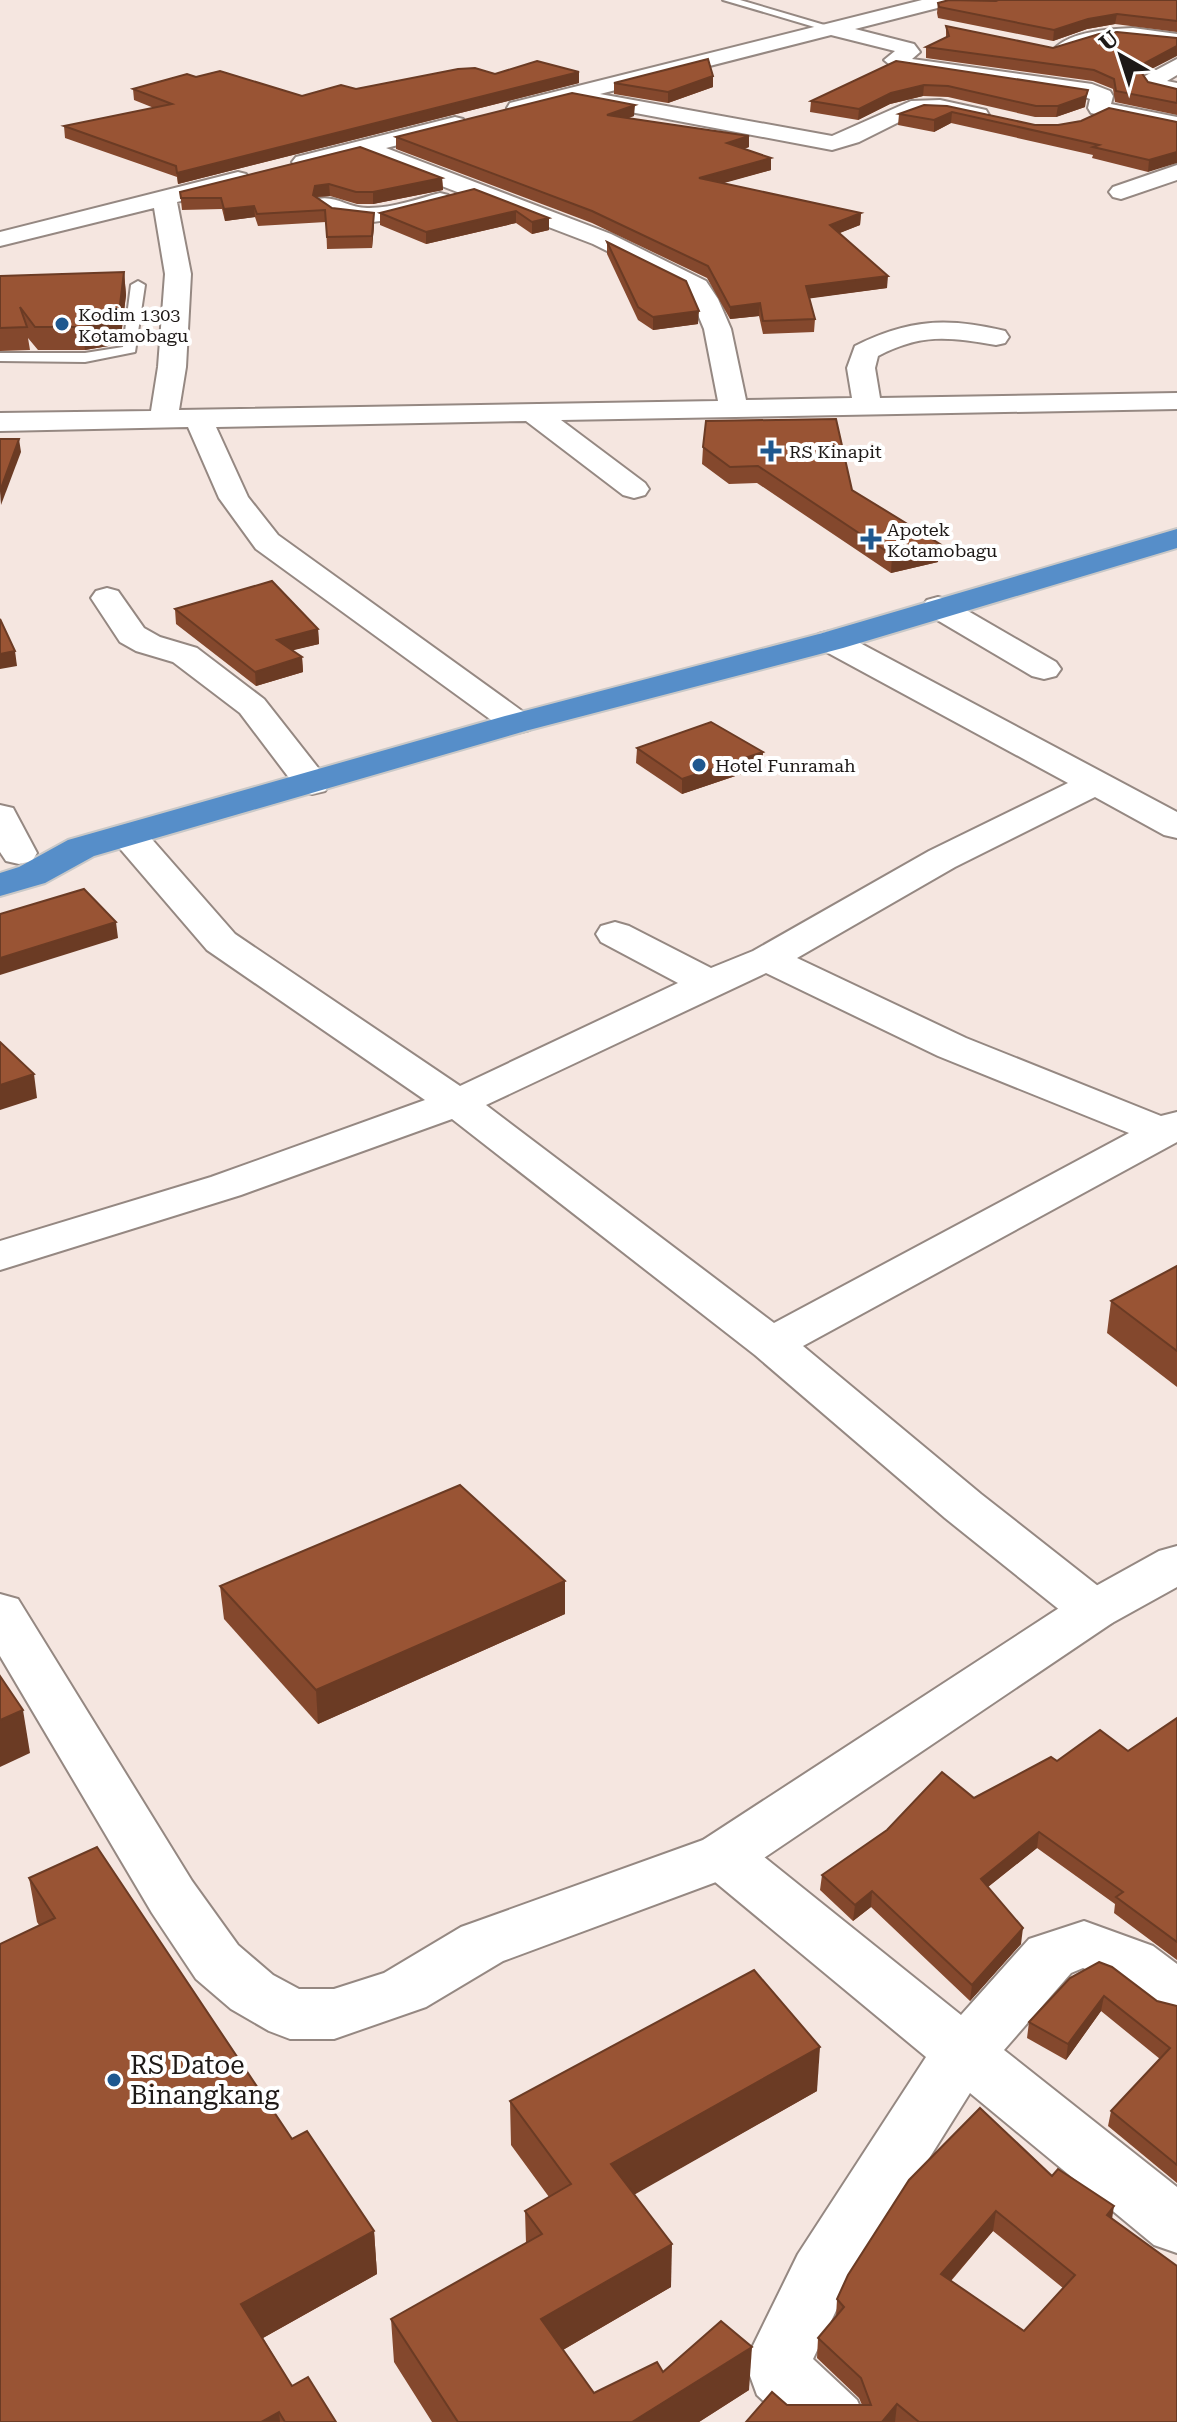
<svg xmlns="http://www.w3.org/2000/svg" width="1177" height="2422" viewBox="0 0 1177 2422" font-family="'Roboto Serif',serif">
<rect width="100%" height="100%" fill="#f5e6e0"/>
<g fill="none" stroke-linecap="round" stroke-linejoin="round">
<defs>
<g id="lane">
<path d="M723 0H740L838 29 828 31Z"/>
<path d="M138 281 145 285 135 352 85 362 0 361V353H85L123 347 131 285Z"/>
</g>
<g id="street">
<path d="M922 0H956L953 4 855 29 914 44 920 52 912 59 1092 84 1110 91 1113 96 1111 104 1177 117V131L1091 113 1088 108 1090 99 1080 95 895 69 884 60 895 51 831 35 600 94 832 136 911 101 940 100 986 110 989 115 978 122 940 114H915L859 142 832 150 572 101 518 115 507 108 510 103Z"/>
<path d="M1133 28 1177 34V46L1120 41 1065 55 1054 49C1071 31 1110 29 1133 28Z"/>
<path d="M1177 59V75L1167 81 1177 83V97L1147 90 1142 81 1145 76Z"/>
<path d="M455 117 463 119 466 124 463 129 386 148 611 234 706 281 718 299 731 329 746 400 852 398 847 368 855 346C908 319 948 317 1005 331L1009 337 1005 343 996 345C948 337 922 333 878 356L875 368 880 398 1177 393V409L561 420 645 483 649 489 645 495 634 498 623 495 526 421 216 427 248 497 278 535 529 716 534 723 529 730 517 733 505 730 256 549 219 498 188 427 0 431V413L151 411 158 367 165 274 154 208 0 246V232L238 172 246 174 250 179 246 184 177 202 191 274 186 367 179 410 718 401 704 329 688 291 593 244 361 155 304 169 296 167 292 162 296 157Z"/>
<path d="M1177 165V180L1121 199 1113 197 1109 192 1113 187Z"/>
<path d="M440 193 448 195 452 200 448 205C414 214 341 240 315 204L318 199C336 195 350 209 369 208 393 208 417 199 440 193Z"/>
<path d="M107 588 118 591 144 628 160 637 197 648 264 699 330 783 325 791 312 794 299 791 240 713 173 662 136 651 120 642 91 598 96 591Z"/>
<path d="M938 597 949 600 1056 662 1061 669 1056 676 1044 679 1032 676 927 614 922 607 927 600Z"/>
<path d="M831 631 843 634 1177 812V838L1164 835 1095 797 955 867 797 958 966 1038 1161 1116 1177 1112V1142L803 1346 981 1494 1112 1597 1120 1610 1112 1623 1094 1628 1076 1623 945 1518 755 1355 452 1119 241 1195 0 1270V1241L211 1177 425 1100 207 950 116 844 111 836 116 828 129 825 142 828 235 934 460 1086 678 983 601 942 596 934 601 926 615 922 629 926 711 968 753 951 929 851 1068 783 819 648 815 641 819 634ZM766 973 938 1056 1129 1133 774 1323 486 1105Z"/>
<path d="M0 805 13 808 37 853 32 861 19 864 6 861 0 852Z"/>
<path d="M723 1834 743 1840 961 2015 1029 1939 1084 1921 1153 1946 1177 1964V2021L1156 2014 1111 1980 1083 1968 1071 1973 1004 2050 1177 2187V2253L1154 2245 970 2093 844 2294 813 2359 857 2400 867 2422H786L757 2395 745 2362 798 2254 926 2057 703 1872 695 1856 703 1840Z"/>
</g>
<path id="secondary" d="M1177 1546V1587L1112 1623 743 1872 503 1961 426 2007 334 2039H290L269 2031 231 2009 196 1979 152 1913 0 1656V1594L18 1599 192 1881 238 1945 273 1975 299 1989H334L384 1973 461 1927 703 1840 1076 1597 1159 1551Z"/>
<path id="highway" d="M1177 529V548L843 648 529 730 94 856 45 883 0 896V873L19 867 68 840 505 716 819 634Z"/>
</defs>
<!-- lane casing -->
<use href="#lane" stroke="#958882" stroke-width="4"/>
<!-- street casing -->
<use href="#street" stroke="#958882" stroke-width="4"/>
<!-- secondary casing -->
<use href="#secondary" stroke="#958882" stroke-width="4"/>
<!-- highway casing -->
<use href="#highway" stroke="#c9c8c7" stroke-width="4"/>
<!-- lane -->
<use href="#lane" fill="#fff" fill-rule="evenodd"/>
<!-- street -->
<use href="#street" fill="#fff" fill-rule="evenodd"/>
<!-- secondary -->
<use href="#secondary" fill="#fff" fill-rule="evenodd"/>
<!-- highway -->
<use href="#highway" fill="#568ec9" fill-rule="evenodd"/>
</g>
<!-- wall -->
<g fill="#84482d" fill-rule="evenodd">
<path d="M1177 0V32L1115 24 1087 29 1053 41 938 18 937 13 938 3 996 1Z"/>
<path d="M946 26 1053 48 1144 73 1143 75 1148 82 1177 89V115L1115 102 1113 89 1093 81 926 58V47L946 38Z"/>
<path d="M896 61 1085 107 1056 117H1035L948 97 923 96 890 104 858 120 810 112 811 101Z"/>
<path d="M495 74 579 83 178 184 177 177 65 138 64 126 154 108 134 100 133 89 196 77 302 96Z"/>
<path d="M713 76V87L668 103 614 94V83Z"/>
<path d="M924 105 1035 125 1177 122 1148 172 1092 158 1093 155 951 123 934 132 898 125 899 114Z"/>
<path d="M634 116 628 118 749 147 744 149 771 170 722 183 861 213 860 225 839 233 887 288 809 298 815 319 814 332 763 334 759 316 730 319 707 278 592 223 396 149V137Z"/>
<path d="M442 178 443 190 373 204H357L330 196 316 197 332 208 374 225 372 248 327 249 326 222 258 226 255 217 225 221 222 209 182 210 180 192Z"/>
<path d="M474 189 549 218V230L532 234 516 223 426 244 380 225V213Z"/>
<path d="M607 242 698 324 653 330 638 320 607 254Z"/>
<path d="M124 272 126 295 120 344 85 350H38L28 338 30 350 0 351V276Z"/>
<path d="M703 447 852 490 938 562 891 573 757 483 729 484 702 464Z"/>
<path d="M175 609 318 629 319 644 292 650 302 657 303 672 256 686 176 624Z"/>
<path d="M637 748 763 752 762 767 682 794 636 763Z"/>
<path d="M1177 1266V1387L1107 1333 1111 1301Z"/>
<path d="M220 1586 565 1614 318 1724 224 1619Z"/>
<path d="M1177 1718V1960L1114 1913 1115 1904 1037 1848 988 1887 1021 1944 970 2001 871 1907 853 1921 820 1890 822 1875 974 1798 1057 1761 1128 1751Z"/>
<path d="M29 1878 292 2139 374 2231 377 2274 263 2338 292 2386 336 2422H0L39 1925 37 1922Z"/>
<path d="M1070 1978 1177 2006V2183L1108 2126 1111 2111 1160 2059 1101 2011 1066 2060 1027 2038 1029 2022Z"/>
<path d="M817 2091 634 2194 671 2287 563 2350 594 2393 663 2372 749 2390 699 2422H432L394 2362 391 2319 526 2243 525 2211 549 2197 511 2145 510 2101Z"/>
<path d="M1052 2176 1112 2219 1177 2422H746L787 2405H862L859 2398 817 2358 818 2338 836 2317 837 2299ZM993 2231 1063 2288 1024 2331 951 2281Z"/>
</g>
<!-- shaded-wall -->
<g fill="#6b3b24">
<path d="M1117 14 1115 24 1087 29 1053 41 1054 30 1088 19Z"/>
<path d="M1177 46V56L1144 73 1139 82 1141 72 1145 63Z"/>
<path d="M579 72V83L178 184 177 173Z"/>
<path d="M713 76V87L668 103V92Z"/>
<path d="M924 85 923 96 890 104 858 120 859 109 891 93Z"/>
<path d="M1088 90 1085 107 1056 117 1058 106Z"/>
<path d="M635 105 634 116 607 126V115Z"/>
<path d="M952 112 951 123 934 132V120Z"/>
<path d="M749 136V147L727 154V143Z"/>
<path d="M1177 152V163L1148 172 1149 160Z"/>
<path d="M771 158V170L699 190V178Z"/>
<path d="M442 178 443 190 373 204V192Z"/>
<path d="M329 184 330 196 315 197 313 195 315 186Z"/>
<path d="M254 206 255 217 225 221 224 209Z"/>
<path d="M516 211V223L426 244V232Z"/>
<path d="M374 213V225L372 248V236Z"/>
<path d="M861 213 860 225 830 237V225Z"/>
<path d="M549 218V230L532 234V222Z"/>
<path d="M124 272 126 295 120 344 85 350 82 327Z"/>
<path d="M888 276 887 288 806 299V286Z"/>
<path d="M760 303 759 316 730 319V307Z"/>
<path d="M699 311 698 324 653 330V317Z"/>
<path d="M19 439 21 452 1 505 0 491Z"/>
<path d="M940 544 938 562 891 573 892 555Z"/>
<path d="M318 629 319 644 278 654 277 640Z"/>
<path d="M15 651 17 666 0 669V654Z"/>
<path d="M302 657 303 672 256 686 255 672Z"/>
<path d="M763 752 762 767 682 794V779Z"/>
<path d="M116 922 118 938 0 975V958Z"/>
<path d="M34 1074 37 1098 0 1110V1085Z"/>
<path d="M565 1581V1614L318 1724 316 1690Z"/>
<path d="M23 1710 30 1753 0 1767V1720Z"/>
<path d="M1039 1832 1037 1848 979 1894 981 1879Z"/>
<path d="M872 1891 871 1907 853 1921 855 1905Z"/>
<path d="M1023 1928 1021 1944 970 2001 972 1985Z"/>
<path d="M1104 1996 1101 2011 1066 2060 1068 2044Z"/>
<path d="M820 2047 817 2091 611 2208V2164Z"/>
<path d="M1114 2206 1111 2226 1107 2215Z"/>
<path d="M996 2211 993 2231 939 2294 941 2274Z"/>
<path d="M374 2231 377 2274 247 2347 241 2304Z"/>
<path d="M672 2244 671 2287 542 2362 541 2319Z"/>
<path d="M752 2347 749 2390 699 2422H632Z"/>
<path d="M897 2404 895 2422H882Z"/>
<path d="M279 2412 280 2422H261Z"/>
</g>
<!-- building -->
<g fill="#995434" stroke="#6b3b24" stroke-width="2" fill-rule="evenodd">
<path d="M949 0 996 1 998 0H1177V21L1117 14 1088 19 1054 30 939 7 938 3Z"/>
<path d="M946 26 1053 48 1099 34 1117 32 1177 38V46L1145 63 1141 72 1148 82 1177 89V103L1116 91 1114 79 1094 70 926 47 949 36Z"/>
<path d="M708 59 713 76 668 92 614 83Z"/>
<path d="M537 61 579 72 177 173 176 166 64 126 172 104 133 89 187 74 196 77 220 71 302 96 341 85 356 89 458 69 475 68 495 74Z"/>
<path d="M896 61 1088 90 1086 96 1058 106H1036L948 86 924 85 891 93 859 109 811 101Z"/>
<path d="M572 93 635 105 607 115 749 136 727 143 771 158 699 178 861 213 830 225 888 276 806 286 815 319 763 321 760 303 730 307 708 266 592 211 396 137Z"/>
<path d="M924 105 947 106 1035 125H1058L1081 121 1109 108 1177 122V152L1149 160 1093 147 1099 145 952 112 934 120 899 114Z"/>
<path d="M360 147 442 178 373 192H356L329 184 315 186 313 195 332 208 374 213 372 236 327 237 325 210 257 214 254 206 224 209 221 198H181L180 192Z"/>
<path d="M474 189 549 218 532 222 516 211 426 232 380 213Z"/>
<path d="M607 242 686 281 699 311 653 317 638 307Z"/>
<path d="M124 272 118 321 82 327H35L20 307 27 327 0 328V276Z"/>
<path d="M836 419 852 490 940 544 892 555 758 466 730 467 703 447 706 421Z"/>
<path d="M0 439H19L0 491Z"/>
<path d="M272 581 318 629 277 640 302 657 255 672 175 609Z"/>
<path d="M0 619 15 651 0 654Z"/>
<path d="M711 722 763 752 682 779 637 748Z"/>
<path d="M84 889 116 922 0 958V914Z"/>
<path d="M0 1042 34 1074 0 1085Z"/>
<path d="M1177 1266V1351L1111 1301Z"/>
<path d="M460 1485 565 1581 316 1690 220 1586Z"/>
<path d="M0 1676 23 1710 0 1720Z"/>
<path d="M1177 1718V1942L1116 1897 1123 1892 1039 1832 981 1879 1023 1928 972 1985 872 1891 855 1905 822 1875 887 1830 942 1772 974 1798 1051 1757 1057 1761 1100 1730 1128 1751Z"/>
<path d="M97 1847 292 2139 307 2131 374 2231 241 2304 292 2386 308 2377 336 2422H285L279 2412 261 2422H0V1944L55 1918 29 1878Z"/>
<path d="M1099 1962 1112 1967 1157 2001 1177 2006V2165L1111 2111 1170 2048 1104 1996 1068 2044 1029 2022 1070 1978Z"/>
<path d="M754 1970 820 2047 611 2164 672 2244 541 2319 594 2393 657 2362 663 2372 721 2321 752 2347 632 2422H458L391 2319 542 2234 525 2211 571 2184 510 2101Z"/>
<path d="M980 2108 1052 2176 1058 2169 1114 2206 1107 2215 1177 2266V2422H919L897 2404 882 2422H746L772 2392 787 2405H871L861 2378 818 2338 844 2307 837 2299 848 2275 909 2180ZM996 2211 1075 2275 1024 2331 941 2274Z"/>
</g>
<!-- markers -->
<g fill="#1f588f" stroke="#fff" stroke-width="3">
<circle cx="62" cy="324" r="8"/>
<path d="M767 439h8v8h8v8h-8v8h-8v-8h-8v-8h8z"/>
<path d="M867 527h8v8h8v8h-8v8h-8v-8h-8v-8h8z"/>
<circle cx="699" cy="765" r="8"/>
<circle cx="114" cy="2080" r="8"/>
</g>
<g text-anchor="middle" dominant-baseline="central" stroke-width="8" stroke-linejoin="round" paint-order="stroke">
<!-- far-poi labels -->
<g font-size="18" fill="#1e1917" stroke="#fff" text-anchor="start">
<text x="78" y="314">Kodim 1303<tspan x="78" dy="21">Kotamobagu</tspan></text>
<text x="789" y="451">RS Kinapit</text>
<text x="887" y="529">Apotek<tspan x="887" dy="21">Kotamobagu</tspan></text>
<text x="715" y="765">Hotel Funramah</text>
</g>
<!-- near-poi labels -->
<g font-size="26" fill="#1e1917" stroke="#fff" text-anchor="start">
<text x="130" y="2065">RS Datoe<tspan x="130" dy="30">Binangkang</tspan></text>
</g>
</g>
<!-- north arrow -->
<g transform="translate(1121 56) rotate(321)" stroke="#ffffff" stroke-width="6" paint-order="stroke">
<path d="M0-6L14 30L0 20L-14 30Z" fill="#1e1917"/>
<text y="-12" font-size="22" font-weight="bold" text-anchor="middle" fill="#1e1917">U</text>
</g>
</svg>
